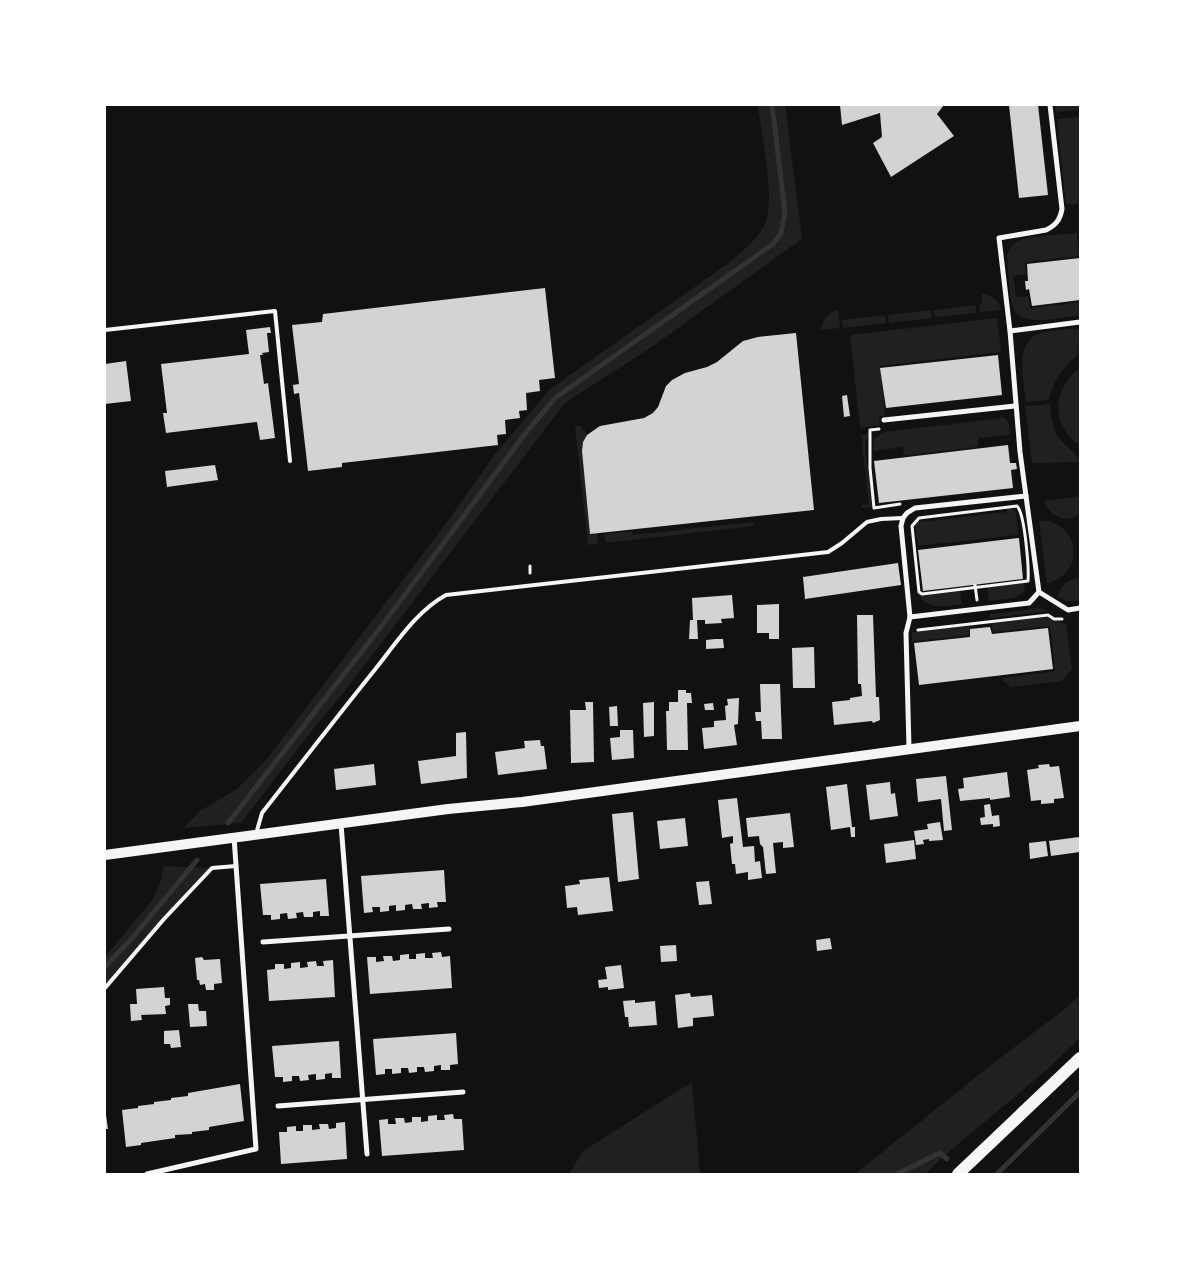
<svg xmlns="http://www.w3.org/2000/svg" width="1185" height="1279" viewBox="0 0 1185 1279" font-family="'Golos Text',sans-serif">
<rect width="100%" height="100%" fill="#111"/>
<!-- green -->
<g fill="#202020">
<path d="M758 105H785L802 239 653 346 565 403 344 692 310 733 241 823 184 828 200 811 237 789 267 759 450 518 495 454 550 389 730 262C743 250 760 238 766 221 775 195 761 134 758 105Z"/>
<path d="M1055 105H1080V110L1056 112Z"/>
<path d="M1080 117V203L1066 205 1057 119Z"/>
<path d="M1077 233 1079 256 1025 262 1026 274 1013 276 1016 297 1028 296 1030 308 1080 302V315C1063 317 1019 329 1013 307 1008 292 1009 273 1007 257 1008 250 1011 245 1018 241 1028 235 1063 235 1077 233Z"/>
<path d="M982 294C992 295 999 300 1001 310L980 312 979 305 982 304Z"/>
<path d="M976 305V313L935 317 934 310Z"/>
<path d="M838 310 840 328 821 330C822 319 828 313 838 310Z"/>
<path d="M931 310 932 318 889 323 888 315Z"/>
<path d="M885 315 886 323 843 328 842 320Z"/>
<path d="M997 318 1001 352 880 366 885 416H879L880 425 860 428 850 335Z"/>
<path d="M1080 328 1078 355C1062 367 1053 381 1049 400L1026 402C1024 381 1013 341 1041 333 1053 329 1068 330 1080 328Z"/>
<path d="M1080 367V446C1050 424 1052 390 1080 367Z"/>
<path d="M1050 404C1051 416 1052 428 1059 438 1065 447 1078 452 1079 462L1032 463 1025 406Z"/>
<path d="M1001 415 1009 423 1010 435 978 438V447L904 456 903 447 873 451 874 439 885 432 1001 418Z"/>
<path d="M580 425 587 435 583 442 582 451 590 534 597 533 598 544 588 545 575 426Z"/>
<path d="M869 434 865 443V448L872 507 862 508V505L869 504 861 435Z"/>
<path d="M1080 496V514C1066 524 1050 517 1044 501Z"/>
<path d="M1007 509H1012L1016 512 1018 535 918 546 915 523 919 519V522L1007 512Z"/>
<path d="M1039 521C1079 518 1087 574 1047 583Z"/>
<path d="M753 522 754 526 606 543 604 534 632 531 633 535Z"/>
<path d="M1080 578V601H1066L1058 597C1060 585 1068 579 1080 578Z"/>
<path d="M1024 583 1025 589 1021 594 1014 598 989 601 987 587Z"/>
<path d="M960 590 962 604C945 606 929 611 918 595Z"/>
<path d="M1040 608 1049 611 990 618V614Z"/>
<path d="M1046 617 1066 624 1072 669 1062 681 1011 687 1003 681V678L1055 671 1050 626 993 632 991 623Z"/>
<path d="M969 626V635L912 642V632Z"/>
<path d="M163 866 212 868 105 988V957L153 899 162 878Z"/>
<path d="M1080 995V1038C1032 1087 975 1126 925 1174H855L1000 1058 1061 1012Z"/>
<path d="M692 1082 700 1174H569L583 1151Z"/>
</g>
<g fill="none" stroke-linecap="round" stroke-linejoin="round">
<!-- stream -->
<g stroke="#333" stroke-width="5">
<path d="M228 823 380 628 525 434 555 398 773 244 781 233 785 212 772 105"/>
<path d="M105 967 133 937 197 860"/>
<path d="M897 1174 940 1153 947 1159"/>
<path d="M997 1174 1080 1092"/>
</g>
</g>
<!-- building -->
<g fill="#d3d3d3">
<path d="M840 105H944L937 114 954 136 891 177 873 143 882 137 880 113 842 125Z"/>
<path d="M1009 105H1038L1048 195 1019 198Z"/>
<path d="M1080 258V300L1032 306 1029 289 1026 290 1025 281H1028L1027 264Z"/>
<path d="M545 288 555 378 539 380 540 391 526 393 527 410 519 411 520 418 505 420 506 434 497 435 498 445 342 463V467L308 471 299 393 294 394 293 385 299 384 292 325 322 322 323 314Z"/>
<path d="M270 327 271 333H267L269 352 262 353 263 355H260L264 384 268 383 275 438 260 440 257 422 166 433 163 413H167L161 364 249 354 246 330Z"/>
<path d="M796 333 814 510 590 534 582 451 583 442 587 435 600 426 644 418 653 413 658 407 666 386 672 380 685 373 707 367 717 362 743 341 758 337Z"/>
<path d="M998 355 1002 395 886 408 880 368Z"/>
<path d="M126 361 131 401 105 404V364Z"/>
<path d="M847 395 850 416 844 417 842 396Z"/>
<path d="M1008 445 1010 463H1016L1017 469 1011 470 1013 488 879 503 874 461Z"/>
<path d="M215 465 218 480 167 487 165 471Z"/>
<path d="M1019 538 1023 579 923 591 918 550Z"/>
<path d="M898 563 901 585 805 599 803 577Z"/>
<path d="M732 595 734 618 721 619 722 623 705 624V620H697L698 639H689L690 620H693L692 598Z"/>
<path d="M779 604V639H769V633H757V605Z"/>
<path d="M857 615H873L876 697H879L880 720 873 723 872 721 834 725 832 702 850 700V698L862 696 861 684H858Z"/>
<path d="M990 627 992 634 1048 628 1053 669 919 685 914 643 970 637V629Z"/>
<path d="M715 639H723L724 648 706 649V640Z"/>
<path d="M814 647 815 688H793L792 648Z"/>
<path d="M760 684H780L782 739H762L761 721H756L755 712H761Z"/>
<path d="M678 690H686V693H691L692 703H687L688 750H667L666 711H669V702H678Z"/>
<path d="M739 698 738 724 734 725 737 745 704 749 702 728 714 727V721L726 720 725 706 728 705 727 699Z"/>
<path d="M585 702H593L594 762 571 763 570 710H586Z"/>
<path d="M654 702V736L644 737 643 703Z"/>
<path d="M713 703 714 710H705L704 704Z"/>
<path d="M617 706 618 726H610L609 707Z"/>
<path d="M620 730H633L634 758 612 760 610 738 620 737Z"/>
<path d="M466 732 467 778 421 784 418 761 456 756V733Z"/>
<path d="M540 740 541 746H544L547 769 498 775 495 752 525 748 524 741Z"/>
<path d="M374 764 376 785 336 790 334 769Z"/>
<path d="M1049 764 1050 767 1059 766 1064 798 1054 799V803L1041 804V800L1031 801 1027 770 1039 768 1038 765Z"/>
<path d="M1007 772 1010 797 990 800V798L960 801 958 789 964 788 963 778Z"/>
<path d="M946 776 952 830 944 831 941 799 918 802 916 779Z"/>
<path d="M890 782 891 794 895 793 898 816 870 820 866 785Z"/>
<path d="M847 784 852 827H855V837H851L850 827 831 830 826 787Z"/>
<path d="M737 798 743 847 754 846 755 862 760 861 762 878 748 880V872L736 874 735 864H732L730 844 733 843V836L722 838 718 800Z"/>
<path d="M990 804 992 816 999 815 1000 826 993 827V824L981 825 980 818 985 817 984 805Z"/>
<path d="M633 812 639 879 618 882 612 814Z"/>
<path d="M790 813 794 847 783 848V842L773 843 776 873 766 874 763 847 760 844 759 836 748 837 746 818Z"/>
<path d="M685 818 688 846 660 849 657 821Z"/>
<path d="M940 822 943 840 929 841V839L923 840 924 844 916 845 914 831 928 829 927 824Z"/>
<path d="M1079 837 1080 852 1051 856 1049 841Z"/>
<path d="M914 840 916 859 886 863 884 844Z"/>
<path d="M1046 841 1048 856 1030 859 1029 843Z"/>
<path d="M444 870 446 902H437L438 907 429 908V903L421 904 422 909H413L412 904 405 905V910L396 911V905L389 906V911L380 912V907H372L373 912 364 913 361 876Z"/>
<path d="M609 877 613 911 578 915 577 907 567 908 565 886 580 884 579 880Z"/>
<path d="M326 879 329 916H320V911L313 912V917H304L303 912 296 913 297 918 288 919 287 913 280 914V919L271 920V915H263L260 884Z"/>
<path d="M709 881 712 904 699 905 696 882Z"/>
<path d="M830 938 832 949 817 951 816 940Z"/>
<path d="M676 945 677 961 661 962 660 946Z"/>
<path d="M441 952 442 957 450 956 452 988 370 994 367 957H376V962L384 961 383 956H392L393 961 400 960V955L409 954V959H416V954L425 953V958H433L432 953Z"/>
<path d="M202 957 204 960 220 959 222 983 214 984V990H206L205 984 200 985 199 980H197L195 958Z"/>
<path d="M333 960 335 997 269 1001 267 970 275 969V964H284V969L291 968V963L300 962V968L308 967 307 962 316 961 317 966H324L323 961Z"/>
<path d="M621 965 624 988 608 990V987L599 988 598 980 607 979 605 967Z"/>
<path d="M164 987 165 998H170V1005L165 1006 166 1014 141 1015 142 1020 131 1021 130 1004H137L136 989Z"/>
<path d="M690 993 691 997 712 995 714 1016 693 1018V1026L678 1028 675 995Z"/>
<path d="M635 1000V1003L655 1001 657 1025 629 1027 628 1017H625L623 1001Z"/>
<path d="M188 1004H198L199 1011H206L207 1026 190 1027Z"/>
<path d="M179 1030 181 1047 171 1048 170 1044H164V1031Z"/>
<path d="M456 1033 458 1064 450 1065V1070H441V1065L434 1066V1071L425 1072 424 1067H417V1072L409 1073 408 1068H401V1073L392 1074V1069H385V1074L376 1075 373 1039Z"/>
<path d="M339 1041 341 1078H332V1073L325 1074V1079L316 1080V1074L308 1075 309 1080 300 1081 299 1076H292V1081L283 1082V1077H275L272 1046Z"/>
<path d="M240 1084 244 1121 209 1127V1130L192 1132V1134L175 1135V1138L141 1143V1145L126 1147 122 1110 138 1108V1106L154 1104V1102L171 1100V1098L188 1096V1093Z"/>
<path d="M453 1114 454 1119H462L464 1150 382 1156 379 1120 388 1119V1124H396L395 1118H404L405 1123 412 1122V1117H421V1122L428 1121V1116L437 1115V1120H445L444 1115Z"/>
<path d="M105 1115H106L108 1129H105Z"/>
<path d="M345 1122 347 1159 281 1164 279 1132H287V1127L296 1126V1131H303V1125H312V1130L320 1129 319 1124H328L329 1129 336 1128V1123Z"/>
</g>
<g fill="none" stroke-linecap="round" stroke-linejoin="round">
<!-- path -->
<g stroke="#f5f5f5" stroke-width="3">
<path d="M879 429 870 430V468L874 508 900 504"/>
<path d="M1017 506C1025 514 1029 569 1028 581L922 594 919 592 912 526 919 518Z"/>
<path d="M530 566V573"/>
<path d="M975 585 977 600"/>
<path d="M918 630 1048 615 1054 619H1062"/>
</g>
<!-- service -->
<g stroke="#f5f5f5" stroke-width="4">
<path d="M105 330 275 311 290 461"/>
<path d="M256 834 262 813C299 766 336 718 373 672 395 645 415 612 446 595L828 552 842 543 867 522 881 519 903 518"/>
<path d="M105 988 164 919 212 868 236 866"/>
</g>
<!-- minor -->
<g stroke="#f5f5f5" stroke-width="5">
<path d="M1010 331 1080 322"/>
<path d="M884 420 1015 406"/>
<path d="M1039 592 1020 452 1010 331 999 238 1046 230C1056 225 1060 220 1062 209L1050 105"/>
<path d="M1039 592 1068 610 1080 608"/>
<path d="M910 617 1029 603 1039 592"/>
<path d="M909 748 906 633 910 617 901 526 903 518 907 513 915 508 1026 496"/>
<path d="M341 824 367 1154"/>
<path d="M263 942 449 929"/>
<path d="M278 1106 463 1092"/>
<path d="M147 1174 256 1149 234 837"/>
</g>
<!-- secondary -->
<path stroke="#f5f5f5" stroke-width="10" d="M105 855 448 809 522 802 1080 726"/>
<!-- primary -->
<path stroke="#f5f5f5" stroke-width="12" d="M958 1174 1080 1058"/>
</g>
<!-- border -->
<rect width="1185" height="1279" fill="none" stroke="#ffffff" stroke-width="212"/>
</svg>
